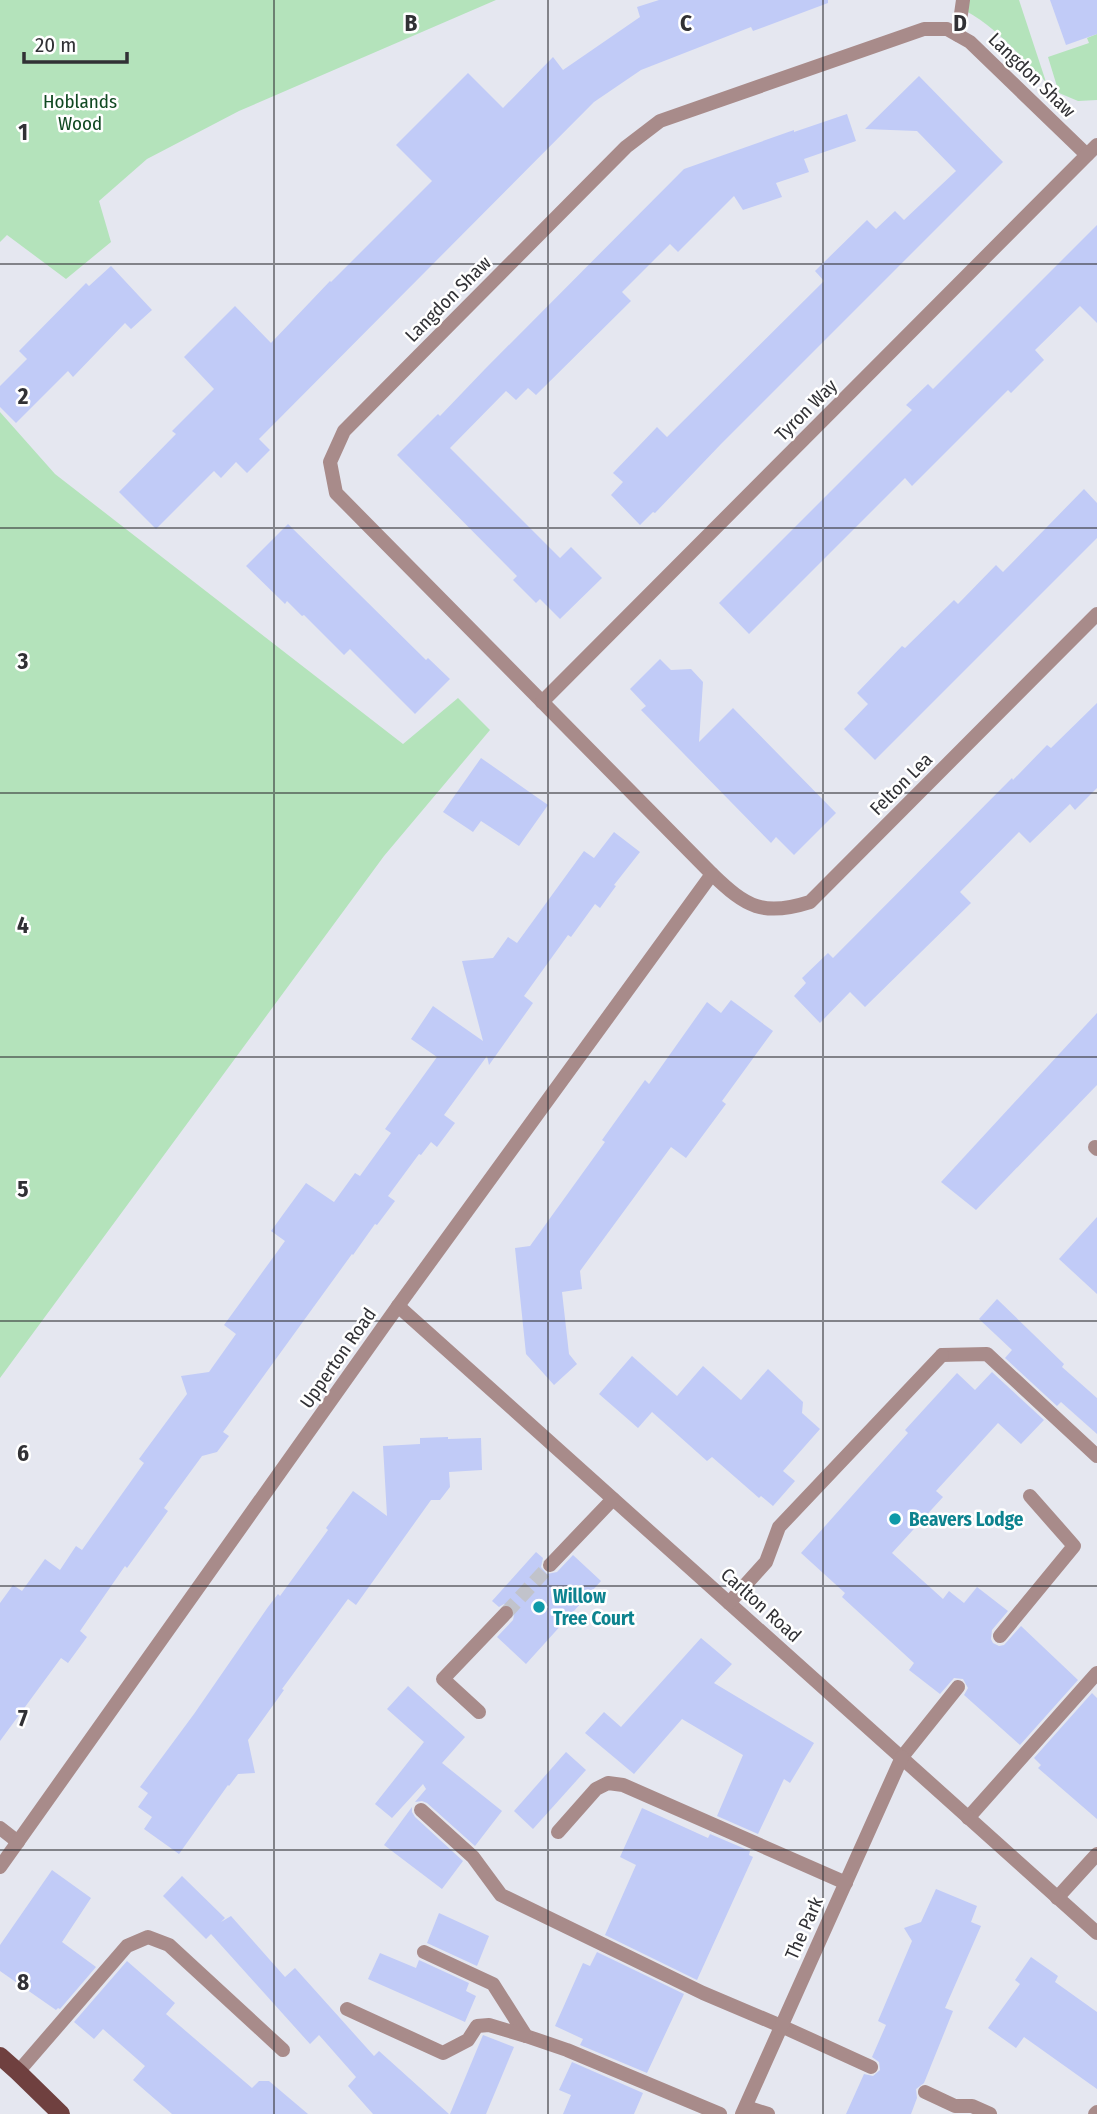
<svg xmlns="http://www.w3.org/2000/svg" width="1097" height="2114" viewBox="0 0 1097 2114" font-family="'Fira Sans Condensed',sans-serif">
<rect width="100%" height="100%" fill="#e5e7f0"/>
<!-- green -->
<g fill="#b4e3bb">
<path d="M0 0H496L239 111 147 159 99 201 111 242 66 279 7 235 0 242Z"/>
<path d="M969 0H1019L1046 82C1021 57 997 28 966 11Z"/>
<path d="M1097 34V100L1078 101 1059 93 1048 57 1089 43 1087 38Z"/>
<path d="M0 412 55 474 403 744 458 698 490 730 384 856 0 1378Z"/>
</g>
<!-- building -->
<g fill="#c1cbf7">
<path d="M659 0H828V3L753 31 751 27 641 70 594 102 259 439 270 450 247 473 236 462 221 478 214 471 156 529 119 492 176 434 172 431 214 389 184 357 235 306 271 343 330 281 331 282 432 181 396 145 468 73 503 108 553 57 563 70 640 17 637 7Z"/>
<path d="M1050 0H1097V34L1066 45Z"/>
<path d="M919 76 1003 162 721 444 655 513 653 512 640 525 611 495 623 482 613 473 657 427 667 437 824 281 815 271 867 220 876 229 895 211 904 220 956 171 917 131 865 129Z"/>
<path d="M847 114 856 141 804 159 809 172 776 183 782 197 743 210 734 196 678 252 670 244 622 292 631 301 536 395 528 388 516 400 506 391 450 448 560 558 571 547 602 578 560 619 540 599 536 603 513 580 517 576 397 455 438 414 440 416 485 369 684 169 794 130V132Z"/>
<path d="M1097 225V323L1080 306 1035 350 1044 360 1011 393 1008 390 912 486 905 478 749 634 719 603 912 410 906 405 928 384 933 389Z"/>
<path d="M111 266 152 310 131 329 125 323 73 377 68 371 16 423 0 407V386L27 359 19 351 86 283 89 286Z"/>
<path d="M1084 489 1097 503V538L875 760 844 729 868 704 857 693 902 646 905 648 954 600 958 604 996 565 1003 572Z"/>
<path d="M288 524 426 660 428 658 450 679 415 714 350 649 344 655 304 615 302 616 287 601 285 604 246 566Z"/>
<path d="M660 659 671 670 691 669 703 682 699 742 733 708 836 813 794 855 776 837 771 843 641 710 646 706 630 689Z"/>
<path d="M1097 703V788L1075 810 1070 804 1030 843 1019 832 960 892 971 903 865 1007 850 992 820 1023 794 996 806 983 802 978 828 953 833 958 1012 778 1013 780 1047 745 1051 748Z"/>
<path d="M481 758 548 805 519 846 481 821 473 832 443 812Z"/>
<path d="M614 832 640 852 614 885 616 886 600 908 595 904 571 937 568 935 524 996 533 1003 489 1065 487 1056 444 1115 455 1123 437 1147 431 1142 421 1155 419 1154 388 1196 395 1201 377 1225 375 1224 353 1255 352 1254 223 1432 229 1436 217 1452 202 1456 164 1508 168 1511 127 1568 125 1566 80 1631 87 1637 68 1663 61 1658 0 1741V1603L13 1585 22 1591 45 1559 60 1570 76 1546 82 1550 144 1463 139 1459 187 1394 181 1376 209 1372 236 1334 224 1325 285 1241 271 1231 306 1183 334 1202 355 1173 360 1176 391 1133 385 1129 437 1057 411 1039 433 1006 483 1041 462 961 493 958 508 937 517 943 584 851 594 858Z"/>
<path d="M731 1000 773 1031 722 1101 726 1104 686 1158 671 1147 580 1271 582 1289 562 1292 569 1354 577 1364 554 1385 526 1354 515 1248 530 1246 605 1142 602 1140 645 1080 649 1084 707 1002 721 1013Z"/>
<path d="M1097 1013V1085L976 1210 941 1182Z"/>
<path d="M1097 1217V1294L1059 1259Z"/>
<path d="M997 1299 1064 1364 1062 1367 1097 1398V1434L1061 1402 1057 1406 1005 1358 1012 1350 979 1319Z"/>
<path d="M632 1356 677 1396 703 1366 741 1400 768 1369 803 1402 802 1413 820 1429 783 1471 795 1481 773 1506 761 1496 759 1498 712 1457 707 1461 652 1412 638 1428 599 1394Z"/>
<path d="M992 1372 1044 1420 1021 1444 998 1423 936 1491 943 1497 892 1553 943 1599 949 1591 964 1603 977 1587 1008 1611 992 1630 991 1639 993 1643 999 1646 1004 1645 1021 1626 1078 1680 1020 1745 964 1695 968 1688 963 1679 954 1678 940 1694 909 1670 914 1663 842 1597 845 1593 801 1553 908 1433 905 1430 957 1373 975 1390Z"/>
<path d="M448 1437V1439L481 1438 482 1470 449 1472 450 1487 440 1500H431L356 1605 348 1599 282 1689 284 1690 248 1740 255 1773 238 1774 229 1786 228 1785 179 1854 144 1829 152 1817 138 1807 148 1793 140 1787 194 1714 268 1607 278 1594 280 1596 328 1530 326 1528 353 1491 387 1516 383 1446 420 1444V1438Z"/>
<path d="M536 1552 543 1558 541 1567 547 1574 557 1572 573 1555 601 1581 526 1664 497 1637 513 1620 515 1610 509 1604H504L499 1607 492 1601Z"/>
<path d="M701 1638 732 1664 714 1683 814 1743 790 1783 784 1779 758 1834 717 1816 743 1755 682 1719 634 1774 585 1733 604 1712 621 1727Z"/>
<path d="M408 1686 465 1737 442 1763 502 1811 475 1846 427 1803 422 1801 415 1802 426 1789 423 1784 392 1818 375 1804 424 1742 387 1709Z"/>
<path d="M1092 1693 1097 1698V1819L1038 1768 1041 1765 1034 1758Z"/>
<path d="M566 1752 586 1770 533 1829 514 1811Z"/>
<path d="M412 1807V1812L415 1817 463 1861 442 1889 384 1845Z"/>
<path d="M642 1808 708 1838 710 1834 750 1851 749 1855 753 1857 697 1980 605 1935 636 1865 620 1857Z"/>
<path d="M52 1870 91 1898 62 1942 96 1967 60 2009 58 2008 56 2010 0 1971V1945Z"/>
<path d="M182 1876 225 1918 221 1922 231 1916 285 1977 295 1968 374 2056 379 2051 449 2114H373L348 2086 356 2077 319 2035 310 2044 211 1934 206 1939 163 1896Z"/>
<path d="M936 1889 977 1906 971 1922 981 1926 945 2008 953 2011 924 2083 916 2089 917 2098 911 2114H846L864 2074 873 2076 880 2070 879 2062 872 2057 886 2025 878 2021 912 1941 904 1928 921 1922Z"/>
<path d="M439 1913 489 1936 477 1966 427 1943Z"/>
<path d="M597 1952 684 1994 647 2073 580 2045 583 2039 555 2026 583 1963 590 1966Z"/>
<path d="M380 1953 416 1968 419 1960 469 1983 466 1991 476 1996 465 2022 368 1979Z"/>
<path d="M1031 1957 1058 1976 1055 1982 1097 2012V2089L1024 2037 1016 2048 988 2028 1020 1984 1015 1980Z"/>
<path d="M127 1961 175 2003 166 2014 252 2088 259 2081H269L308 2114H172L133 2080 145 2066 103 2029 94 2039 74 2022Z"/>
<path d="M483 2035 514 2047 486 2114H450Z"/>
<path d="M572 2062 643 2093 634 2114H563L571 2095 559 2090Z"/>
</g>
<g fill="none" stroke-linecap="round" stroke-linejoin="round">
<!-- street-tunnel -->
<path stroke="#c1c3cb" stroke-width="14" stroke-dasharray="14 7" stroke-linecap="butt" d="M506 1613 550 1565"/>
<!-- lane -->
<g stroke="#a88b8a" stroke-width="14">
<path d="M958 35 963 0"/>
<path d="M942 1355 987 1354 1097 1456"/>
<path d="M1000 1636 1074 1546 1030 1496"/>
<path d="M902 1757 958 1687"/>
<path d="M421 1810 473 1857 501 1895 703 1993 781 2026 871 2067"/>
<path d="M968 1818 1097 1673"/>
<path d="M0 1828 18 1842"/>
<path d="M558 1832 596 1789 608 1783 623 1785 846 1883"/>
<path d="M1057 1898 1097 1854"/>
<path d="M424 1952 493 1984 526 2036 567 2050 720 2114"/>
<path d="M347 2009 443 2053 468 2040 477 2026 489 2025 526 2036"/>
<path d="M18 2072 127 1946 148 1937 169 1945 283 2050"/>
<path d="M925 2092 955 2106H972L990 2114"/>
<path d="M746 2107 768 2114"/>
<path d="M1095 2114 1097 2112"/>
</g>
<!-- street -->
<g stroke="#a88b8a" stroke-width="14">
<path d="M1087 155 970 42 947 29H924L660 121 626 147 344 431 330 462 336 493 712 874C746 907 763 917 810 902L1097 614"/>
<path d="M542 702 1097 145"/>
<path d="M1095 1147 1097 1149"/>
<path d="M398 1306 1097 1933"/>
<path d="M550 1565 613 1499"/>
<path d="M729 1603 766 1562 779 1527 942 1355"/>
<path d="M479 1712 443 1679 506 1613"/>
<path d="M0 1867 398 1306 712 874"/>
<path d="M742 2114 902 1757"/>
</g>
<!-- primary -->
<path stroke="#6f403f" stroke-width="18" d="M0 2056 18 2072 61 2114"/>
</g>
<!-- grid -->
<path fill="none" stroke="#313135" stroke-width="2" stroke-opacity="0.55" d="M274 0V2114M548 0V2114M823 0V2114M0 264H1097M0 528H1097M0 793H1097M0 1057H1097M0 1321H1097M0 1586H1097M0 1850H1097"/>
<!-- markers -->
<g fill="#0f9aa8" stroke="#fff" stroke-width="2.5">
<circle cx="895" cy="1519" r="7"/>
<circle cx="539" cy="1607" r="7"/>
</g>
<g text-anchor="middle" dominant-baseline="central" stroke-width="5" stroke-linejoin="round" paint-order="stroke">
<!-- street labels -->
<g font-size="19" fill="#313135" stroke="#fff">
<text transform="translate(1032 75) rotate(44)">Langdon Shaw</text>
<text transform="translate(448 299) rotate(-45)">Langdon Shaw</text>
<text transform="translate(806 410) rotate(-45)">Tyron Way</text>
<text transform="translate(901 784) rotate(-45)">Felton Lea</text>
<text transform="translate(338 1358) rotate(-55)">Upperton Road</text>
<text transform="translate(761 1605) rotate(42)">Carlton Road</text>
<text transform="translate(804 1928) rotate(-66)">The Park</text>
</g>
<!-- park labels -->
<g font-size="19" fill="#114922" stroke="#fff">
<text x="80" y="101">Hoblands<tspan x="80" dy="22">Wood</tspan></text>
</g>
<!-- culture labels -->
<g font-size="19" font-weight="bold" fill="#0d838f" stroke="#fff" text-anchor="start">
<text x="909" y="1519">Beavers Lodge</text>
<text x="553" y="1596">Willow<tspan x="553" dy="22">Tree Court</tspan></text>
</g>
</g>
<g font-size="23" text-anchor="middle" font-weight="bold" fill="#313135" stroke="#fff" stroke-width="5" stroke-linejoin="round" paint-order="stroke">
<text x="411" y="31">B</text>
<text x="686" y="31">C</text>
<text x="960" y="31">D</text>
<text x="23" y="140">1</text>
<text x="23" y="404">2</text>
<text x="23" y="669">3</text>
<text x="23" y="933">4</text>
<text x="23" y="1197">5</text>
<text x="23" y="1461">6</text>
<text x="23" y="1726">7</text>
<text x="23" y="1990">8</text>
</g>
<!-- scale -->
<path d="M24 52v10h103v-10" fill="none" stroke="#313135" stroke-width="3.5"/>
<text x="35" y="52" font-size="21" fill="#313135" stroke="#ffffff" stroke-width="5" paint-order="stroke">20 m</text>
</svg>
